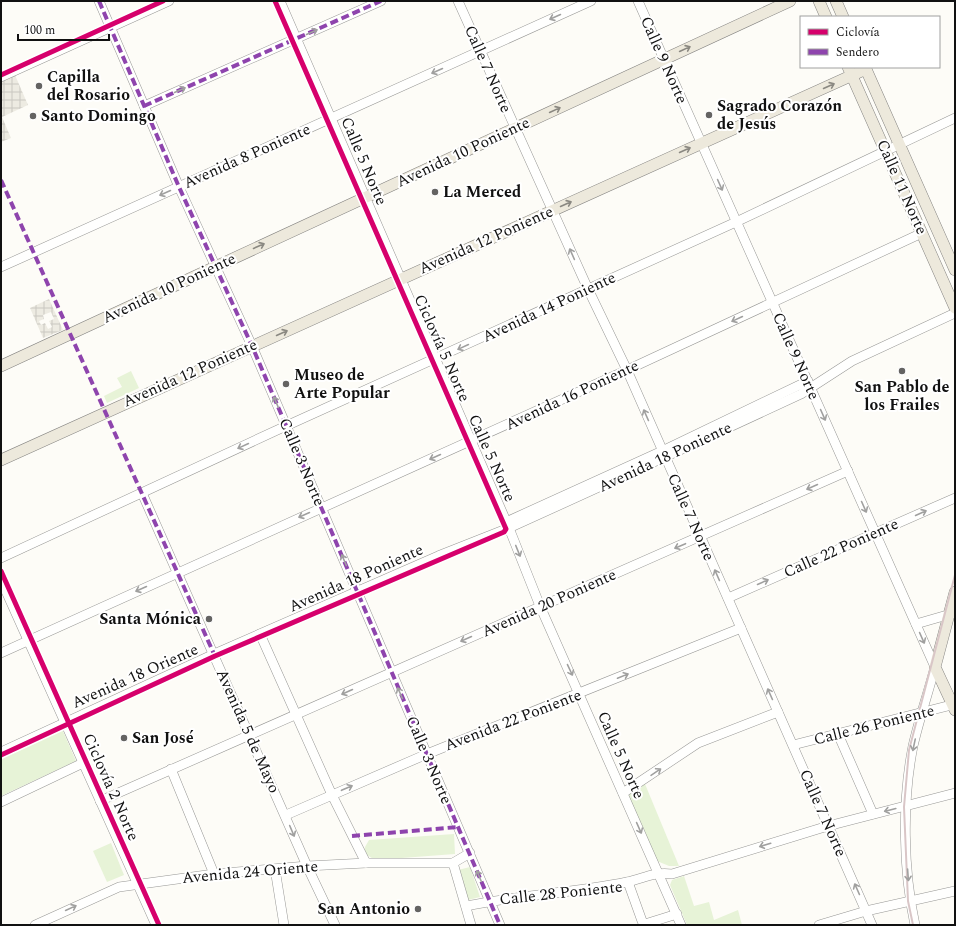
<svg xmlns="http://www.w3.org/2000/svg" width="956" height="926" viewBox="0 0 956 926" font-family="Spectral,serif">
<defs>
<pattern id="plaza-grid" width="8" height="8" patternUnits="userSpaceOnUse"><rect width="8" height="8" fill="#edebe2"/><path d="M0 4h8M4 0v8" fill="none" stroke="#cac8c1"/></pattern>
</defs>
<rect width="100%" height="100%" fill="#fdfcf7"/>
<!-- park -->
<g fill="#e7f3d7">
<path d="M131 371 139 388 107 403 104 396 122 387 117 378Z"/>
<path d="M62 729 76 761 1 796V757Z"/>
<path d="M645 784 679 866H669L657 861 627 797 628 793Z"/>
<path d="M454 834 455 854 375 860 364 853 365 847 369 840Z"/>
<path d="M111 843 124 875 107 882 93 851Z"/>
<path d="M470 867 480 897 468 900 458 870Z"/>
<path d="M684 876 694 906 709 902 714 920 738 910 742 925H687L670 885 672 880Z"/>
</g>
<!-- plaza -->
<g fill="url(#plaza-grid)" fill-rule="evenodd">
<path d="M15 75 28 105 2 117 11 138 1 142V81Z"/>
<path d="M49 299 63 330 43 338 30 308ZM51 312 54 319 49 321 52 327 48 329 45 323 41 325 39 321 44 319 43 315Z"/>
</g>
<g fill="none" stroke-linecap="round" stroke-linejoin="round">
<defs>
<g id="minor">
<path d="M99 1 179 187 252 346 500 925"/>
<path d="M280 1 509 528 540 606 681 925"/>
<path d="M458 1 588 289 627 370 872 925"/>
<path d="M638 1 935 667C928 693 919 720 913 746 902 801 903 870 915 925"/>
<path d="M1 77 169 1"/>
<path d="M144 106 381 1"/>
<path d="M1 267 591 1"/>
<path d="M142 493 307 866 335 925"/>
<path d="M506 522 662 451 808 381"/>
<path d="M1 558 286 426 736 222 955 118"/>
<path d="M1 580 156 925"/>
<path d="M728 598 955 498"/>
<path d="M916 624 954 613"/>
<path d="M260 634 332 795 366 863"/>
<path d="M1 653 627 370 922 233"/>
<path d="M838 734 873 814"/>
<path d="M793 745 955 704"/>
<path d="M1 752 214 654 438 556 509 528 665 457 801 394 852 361 955 313"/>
<path d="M171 769 214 874"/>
<path d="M623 793 698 743 778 712"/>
<path d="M100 801 848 471"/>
<path d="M1 802 83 763"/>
<path d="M286 815 427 754 741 628"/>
<path d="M453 863 471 925"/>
<path d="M275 869 284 925"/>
<path d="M628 882 642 921 645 924 677 914"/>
<path d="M466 906C519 895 574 893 627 882 645 878 652 872 672 874L828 826 955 793"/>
<path d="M35 925 119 887 214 874 307 866 366 863H453L470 853"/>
<path d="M819 925 866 911 955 891"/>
</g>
<g id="major">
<path d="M819 1 826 17"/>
<path d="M836 1 843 17"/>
<path d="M848 67 955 308"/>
<path d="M865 67 955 270"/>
<path d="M1 366 790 1"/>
<path d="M1 460 866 69"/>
<path d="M955 592 935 667 955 710"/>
</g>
</defs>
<!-- minor casing -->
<use href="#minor" stroke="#979795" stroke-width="10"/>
<!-- major casing -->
<use href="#major" stroke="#858482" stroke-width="12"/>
<!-- minor -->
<use href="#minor" stroke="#fffffe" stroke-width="9"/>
<!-- major -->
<use href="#major" stroke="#ede9dc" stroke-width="11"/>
<!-- rail -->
<path stroke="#d9c6c7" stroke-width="2" d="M913 925 908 901 904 807 909 750 955 575"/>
<!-- quiet -->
<g stroke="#8e44ad" stroke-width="4" stroke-dasharray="8 4" stroke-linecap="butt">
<path d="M99 1 179 187 252 346 500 925"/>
<path d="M144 106 381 1"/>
<path d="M1 180 214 654"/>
<path d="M352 836 458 827"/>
</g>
<defs>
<g id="cycleway">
<path d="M1 75 163 1"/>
<path d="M1 571 159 925"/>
<path d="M1 755 215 656 504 532 506 529 275 1"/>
</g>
</defs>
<!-- cycleway casing -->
<use href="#cycleway" stroke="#fff" stroke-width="8"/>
<!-- cycleway -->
<use href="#cycleway" stroke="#d6006c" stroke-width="5"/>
</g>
<!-- one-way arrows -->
<defs><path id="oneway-shaft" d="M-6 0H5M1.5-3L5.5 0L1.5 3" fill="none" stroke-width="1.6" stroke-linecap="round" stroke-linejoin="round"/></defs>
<g stroke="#a0a09f">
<use href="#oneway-shaft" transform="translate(555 17) rotate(156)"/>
<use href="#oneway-shaft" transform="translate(312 32) rotate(-24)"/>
<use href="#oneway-shaft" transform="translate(437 71) rotate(156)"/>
<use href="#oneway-shaft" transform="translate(180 90) rotate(-24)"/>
<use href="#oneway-shaft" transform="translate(720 185) rotate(66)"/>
<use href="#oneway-shaft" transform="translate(165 193) rotate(156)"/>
<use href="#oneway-shaft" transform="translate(572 254) rotate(-114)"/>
<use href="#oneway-shaft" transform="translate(737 319) rotate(155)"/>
<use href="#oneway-shaft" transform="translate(463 347) rotate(155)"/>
<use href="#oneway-shaft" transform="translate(276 402) rotate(-113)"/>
<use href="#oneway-shaft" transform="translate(646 415) rotate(-114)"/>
<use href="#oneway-shaft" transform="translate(823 415) rotate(66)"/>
<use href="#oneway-shaft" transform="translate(243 446) rotate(155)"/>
<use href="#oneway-shaft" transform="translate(435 457) rotate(156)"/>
<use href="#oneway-shaft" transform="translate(812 487) rotate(156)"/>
<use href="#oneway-shaft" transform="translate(864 507) rotate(66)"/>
<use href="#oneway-shaft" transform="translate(921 513) rotate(-24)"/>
<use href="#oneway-shaft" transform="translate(304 515) rotate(156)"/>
<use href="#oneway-shaft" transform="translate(680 546) rotate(157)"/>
<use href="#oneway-shaft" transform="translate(518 551) rotate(68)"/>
<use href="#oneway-shaft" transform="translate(344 560) rotate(-113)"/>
<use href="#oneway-shaft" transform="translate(717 575) rotate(-114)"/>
<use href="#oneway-shaft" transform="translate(763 582) rotate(-24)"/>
<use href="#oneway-shaft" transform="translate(141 589) rotate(156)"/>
<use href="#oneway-shaft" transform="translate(922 638) rotate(66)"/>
<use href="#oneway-shaft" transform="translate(466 639) rotate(156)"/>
<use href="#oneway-shaft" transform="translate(570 670) rotate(65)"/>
<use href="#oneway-shaft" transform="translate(623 676) rotate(-22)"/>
<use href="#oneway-shaft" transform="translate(347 692) rotate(156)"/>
<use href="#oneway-shaft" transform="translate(400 693) rotate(-114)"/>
<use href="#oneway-shaft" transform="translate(770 694) rotate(-114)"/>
<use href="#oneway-shaft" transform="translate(914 745) rotate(102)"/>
<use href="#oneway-shaft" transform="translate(656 772) rotate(-34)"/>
<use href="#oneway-shaft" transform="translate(347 788) rotate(-23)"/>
<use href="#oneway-shaft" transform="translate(890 810) rotate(166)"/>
<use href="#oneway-shaft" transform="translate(639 828) rotate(66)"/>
<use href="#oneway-shaft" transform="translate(292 831) rotate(67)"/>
<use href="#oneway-shaft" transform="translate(765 845) rotate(163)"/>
<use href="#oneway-shaft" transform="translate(908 875) rotate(86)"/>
<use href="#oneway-shaft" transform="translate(479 876) rotate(-113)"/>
<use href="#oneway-shaft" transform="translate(857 889) rotate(-114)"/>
<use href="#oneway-shaft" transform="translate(71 908) rotate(-25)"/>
</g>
<g stroke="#8a8881">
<use href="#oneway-shaft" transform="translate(685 49) rotate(-25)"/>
<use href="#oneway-shaft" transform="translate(829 86) rotate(-24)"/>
<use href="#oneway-shaft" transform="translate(555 110) rotate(-25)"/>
<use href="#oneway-shaft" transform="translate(685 150) rotate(-24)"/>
<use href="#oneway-shaft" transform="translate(566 204) rotate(-24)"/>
<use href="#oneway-shaft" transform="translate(259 246) rotate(-24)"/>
<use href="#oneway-shaft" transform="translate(282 333) rotate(-24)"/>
</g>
<!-- markers -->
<g fill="#646362" stroke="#fff" stroke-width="1.5">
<circle cx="39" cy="86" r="4"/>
<circle cx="709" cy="115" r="4"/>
<circle cx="33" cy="116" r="4"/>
<circle cx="435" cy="192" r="4"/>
<circle cx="902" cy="371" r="4"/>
<circle cx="286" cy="384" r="4"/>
<circle cx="209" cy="619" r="4"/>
<circle cx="124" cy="738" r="4"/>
<circle cx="418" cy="909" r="4"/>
</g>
<g text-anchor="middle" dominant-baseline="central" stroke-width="4" stroke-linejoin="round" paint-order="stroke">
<!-- street labels -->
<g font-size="16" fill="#111" stroke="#fff">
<text transform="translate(664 60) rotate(66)">Calle 9 Norte</text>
<text transform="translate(488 69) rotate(66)">Calle 7 Norte</text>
<text transform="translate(463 152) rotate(-25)">Avenida 10 Poniente</text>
<text transform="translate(247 156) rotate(-24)">Avenida 8 Poniente</text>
<text transform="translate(364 161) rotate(67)">Calle 5 Norte</text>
<text transform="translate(902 187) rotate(66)">Calle 11 Norte</text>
<text transform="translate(486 240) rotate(-24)">Avenida 12 Poniente</text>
<text transform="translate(169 288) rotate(-25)">Avenida 10 Poniente</text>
<text transform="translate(549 307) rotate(-25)">Avenida 14 Poniente</text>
<text transform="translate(442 348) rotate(66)">Ciclovía 5 Norte</text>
<text transform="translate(796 356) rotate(66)">Calle 9 Norte</text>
<text transform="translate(190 373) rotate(-24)">Avenida 12 Poniente</text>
<text transform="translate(572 395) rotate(-25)">Avenida 16 Poniente</text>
<text transform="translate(665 457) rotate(-25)">Avenida 18 Poniente</text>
<text transform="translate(492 458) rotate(66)">Calle 5 Norte</text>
<text transform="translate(302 462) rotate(67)">Calle 3 Norte</text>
<text transform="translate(691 517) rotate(66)">Calle 7 Norte</text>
<text transform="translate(841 548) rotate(-24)">Calle 22 Poniente</text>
<text transform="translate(356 578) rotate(-24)">Avenida 18 Poniente</text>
<text transform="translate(549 603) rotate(-24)">Avenida 20 Poniente</text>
<text transform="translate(135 676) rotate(-24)">Avenida 18 Oriente</text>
<text transform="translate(513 720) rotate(-21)">Avenida 22 Poniente</text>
<text transform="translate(874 725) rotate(-14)">Calle 26 Poniente</text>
<text transform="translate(248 731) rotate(66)">Avenida 5 de Mayo</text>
<text transform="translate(621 755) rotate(66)">Calle 5 Norte</text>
<text transform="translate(429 760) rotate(67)">Calle 3 Norte</text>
<text transform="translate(111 787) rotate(66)">Ciclovía 2 Norte</text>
<text transform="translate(823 813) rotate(66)">Calle 7 Norte</text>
<text transform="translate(250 872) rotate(-5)">Avenida 24 Oriente</text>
<text transform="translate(561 893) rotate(-6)">Calle 28 Poniente</text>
</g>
<!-- poi labels -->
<g font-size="16" font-weight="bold" fill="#111" stroke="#fff" text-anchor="start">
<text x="47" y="77">Capilla<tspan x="47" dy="18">del Rosario</tspan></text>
<text x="717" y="106">Sagrado Corazón<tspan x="717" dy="18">de Jesús</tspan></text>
<text x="41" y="116">Santo Domingo</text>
<text x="443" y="192">La Merced</text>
<text x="294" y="375">Museo de<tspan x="294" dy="18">Arte Popular</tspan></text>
<text x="902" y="387" text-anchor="middle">San Pablo de<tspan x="902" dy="18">los Frailes</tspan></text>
<text x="201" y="619" text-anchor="end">Santa Mónica</text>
<text x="132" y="738">San José</text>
<text x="410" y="909" text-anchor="end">San Antonio</text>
</g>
</g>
<!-- border -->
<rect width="956" height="926" fill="none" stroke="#111111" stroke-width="4"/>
<!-- legend -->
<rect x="800" y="16" width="140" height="52" fill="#ffffff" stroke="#a0a0a0"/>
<rect x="808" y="29" width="20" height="6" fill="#d6006c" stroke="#a0a0a0"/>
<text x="836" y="36" font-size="12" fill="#111111">Ciclovía</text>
<rect x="808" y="49" width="20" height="6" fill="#8e44ad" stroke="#a0a0a0"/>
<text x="836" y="56" font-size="12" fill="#111111">Sendero</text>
<!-- scale -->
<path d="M18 34v6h91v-6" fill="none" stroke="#111111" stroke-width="2"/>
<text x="24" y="34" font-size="12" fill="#111111" stroke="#ffffff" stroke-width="3" paint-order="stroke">100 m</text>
</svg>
